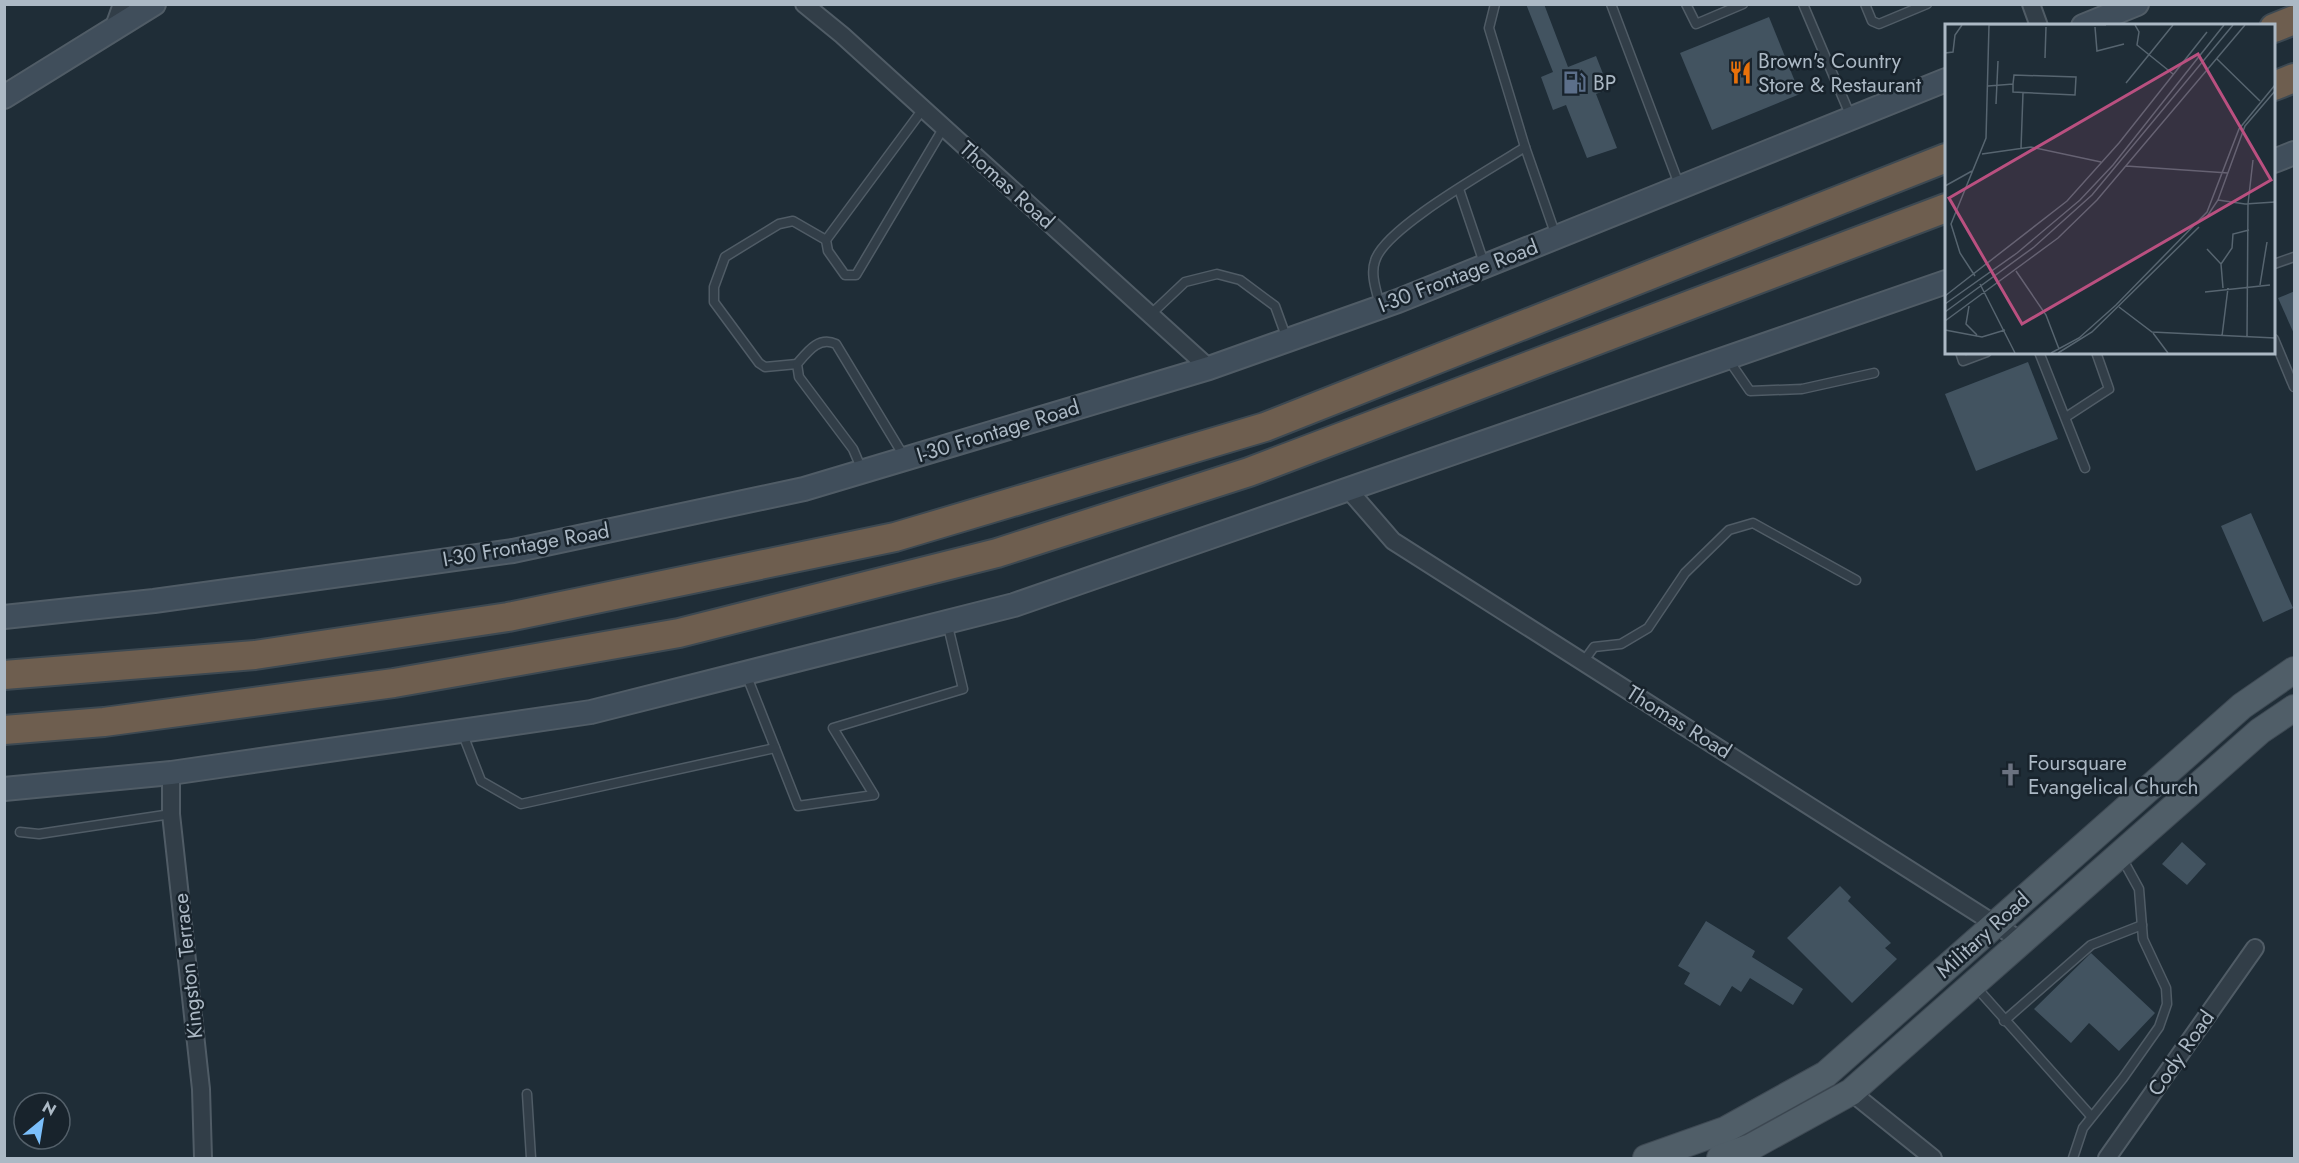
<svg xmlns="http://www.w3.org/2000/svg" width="2299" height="1163" viewBox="0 0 2299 1163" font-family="Jost,sans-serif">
<rect width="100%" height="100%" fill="#1f2d37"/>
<!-- building -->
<g fill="#425360">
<path d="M1526 4H1544L1568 67 1596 56 1609 89 1596 94 1617 148 1587 158 1566 105 1553 110 1541 77 1553 72Z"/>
<path d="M1769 17 1800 94 1712 130 1680 53Z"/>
<path d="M2295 291V336L2278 298Z"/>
<path d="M2028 362 2058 439 1976 471 1945 394Z"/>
<path d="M2251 513 2293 608 2263 622 2221 526Z"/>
<path d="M2182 842 2206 864 2187 885 2162 864Z"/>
<path d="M1840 886 1851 897 1848 901 1891 943 1885 948 1897 959 1852 1003 1787 938Z"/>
<path d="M1706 921 1755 951 1752 957 1803 989 1793 1005 1750 978 1741 992 1732 986 1720 1006 1684 984 1690 973 1678 966Z"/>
<path d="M2091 953 2155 1013 2119 1051 2089 1023 2071 1043 2034 1009Z"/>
</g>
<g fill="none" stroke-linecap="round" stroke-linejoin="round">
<defs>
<g id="lane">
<path d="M1495 4 1489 28 1525 147 1556 236"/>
<path d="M1611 4 1680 187"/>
<path d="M1686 4 1696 24 1743 4"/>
<path d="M1803 4 1851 117"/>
<path d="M1865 4 1872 21 1879 24 1927 4"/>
<path d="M923 109 826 240 828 251 845 275H856L944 127"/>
<path d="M1459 189 1485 266"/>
<path d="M2274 264 2294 257"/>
<path d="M1380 306C1377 292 1370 275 1375 261 1384 228 1493 168 1525 147"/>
<path d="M1150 315 1185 282 1217 274 1240 280 1275 306 1287 339"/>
<path d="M2274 339 2294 387"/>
<path d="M1960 352 1963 361 1987 352"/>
<path d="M2039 352 2085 468"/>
<path d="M1728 359 1750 391 1802 389 1874 373"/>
<path d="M797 364 765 367 759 363 714 302V287L725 257 779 224 793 221 826 240"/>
<path d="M2066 417 2109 389 2096 352"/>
<path d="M862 470 853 449 799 377 797 364C808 351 819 336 836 344L905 458"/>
<path d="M1583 662 1594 647 1621 644 1648 628 1685 573 1729 530 1753 523 1856 580"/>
<path d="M746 674 798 806 874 795 833 728 963 689 947 622"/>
<path d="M462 732 481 781 521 804 775 748"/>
<path d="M20 832 39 834 171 814"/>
<path d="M1976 987 2091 1116"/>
<path d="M2004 1021 2091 945 2142 925"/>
<path d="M527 1094 531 1158"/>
<path d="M2073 1158 2083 1128 2123 1078 2159 1027 2167 1004 2166 988 2143 939 2139 889 2122 858"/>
</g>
<g id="street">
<path d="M804 4 842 35 1209 368"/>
<path d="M2031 4 2039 26"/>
<path d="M112 32 122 4"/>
<path d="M1347 488 1393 541 2023 942"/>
<path d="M171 773V814L201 1089 203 1158"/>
<path d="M1851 1092 1933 1158"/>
<path d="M2107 1158 2255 948"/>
</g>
<g id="secondary">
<path d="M2083 26 2137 4"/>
<path d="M4 97 154 4"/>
<path d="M2274 161 2294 153"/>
<path d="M4 617 154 601 513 551 804 489 1209 368 1398 301 1946 80"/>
<path d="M4 789 171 773 591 712 1014 605 1946 282"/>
</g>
<g id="primary">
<path d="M1646 1158 1725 1130 1826 1074 2242 706 2294 670"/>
<path d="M1720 1158 1751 1147 1851 1092 2260 731 2294 708"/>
</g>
<g id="highway">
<path d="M2274 28 2294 20"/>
<path d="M2274 86 2294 78"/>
<path d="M4 675 255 655 508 617 895 537 1265 427 1946 158"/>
<path d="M4 730 104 722 394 683 679 633 997 553 1249 472 1946 208"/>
</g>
</defs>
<!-- lane casing -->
<use href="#lane" stroke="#505c66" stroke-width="11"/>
<!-- street casing -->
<use href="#street" stroke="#505c66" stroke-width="20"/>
<!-- secondary casing -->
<use href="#secondary" stroke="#505c66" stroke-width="26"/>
<!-- primary casing -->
<use href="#primary" stroke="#3f4a54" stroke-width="28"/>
<!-- highway casing -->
<use href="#highway" stroke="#3d4952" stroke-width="32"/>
<!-- lane -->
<use href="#lane" stroke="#323e48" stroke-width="8"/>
<!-- street -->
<use href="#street" stroke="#323e48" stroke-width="16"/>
<!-- secondary -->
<use href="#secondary" stroke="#404e5b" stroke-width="22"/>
<!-- primary -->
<use href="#primary" stroke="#505e68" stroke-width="26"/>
<!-- highway -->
<use href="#highway" stroke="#6e5e4f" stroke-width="28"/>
</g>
<!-- icons -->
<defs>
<symbol id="restaurant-bare" viewBox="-9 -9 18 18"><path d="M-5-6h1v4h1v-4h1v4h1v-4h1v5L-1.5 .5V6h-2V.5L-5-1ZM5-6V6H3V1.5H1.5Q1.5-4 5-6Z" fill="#e8710a" stroke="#18232c" stroke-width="2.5" paint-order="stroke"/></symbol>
<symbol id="fuel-bare" viewBox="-9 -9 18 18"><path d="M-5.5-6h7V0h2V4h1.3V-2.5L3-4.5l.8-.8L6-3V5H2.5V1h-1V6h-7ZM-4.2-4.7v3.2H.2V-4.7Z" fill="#5c6f8a" stroke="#18232c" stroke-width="2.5" paint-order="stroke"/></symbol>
<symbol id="church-bare" viewBox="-9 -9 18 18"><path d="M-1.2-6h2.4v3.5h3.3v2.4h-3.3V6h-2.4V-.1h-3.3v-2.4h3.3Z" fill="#6b7280" stroke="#18232c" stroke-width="2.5" paint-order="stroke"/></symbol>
</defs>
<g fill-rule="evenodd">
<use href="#restaurant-bare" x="1724" y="56" width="33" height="33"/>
<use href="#fuel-bare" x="1558" y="66" width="33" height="33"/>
<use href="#church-bare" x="1994" y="758" width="33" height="33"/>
</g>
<g text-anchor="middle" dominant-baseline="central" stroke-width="5" stroke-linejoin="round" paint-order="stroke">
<!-- poi labels -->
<g font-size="21" fill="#acb9c5" stroke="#18232c" text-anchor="start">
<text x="1758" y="61">Brown's Country<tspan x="1758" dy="24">Store &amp; Restaurant</tspan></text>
<text x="1593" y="83">BP</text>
<text x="2028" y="763">Foursquare<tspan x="2028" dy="24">Evangelical Church</tspan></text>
</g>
<!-- street labels -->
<g font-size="21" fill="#acb9c5" stroke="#18232c">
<text transform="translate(1007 185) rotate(42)">Thomas Road</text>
<text transform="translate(1458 276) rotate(-21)">I-30 Frontage Road</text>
<text transform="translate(998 431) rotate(-17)">I-30 Frontage Road</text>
<text transform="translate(526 545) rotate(-10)">I-30 Frontage Road</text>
<text transform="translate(1679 722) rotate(32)">Thomas Road</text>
<text transform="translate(1983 935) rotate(-42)">Military Road</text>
<text transform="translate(188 966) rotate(-96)">Kingston Terrace</text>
<text transform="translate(2181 1053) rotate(-55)">Cody Road</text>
</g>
</g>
<!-- overview -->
<g transform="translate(1945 24)">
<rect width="330" height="330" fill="#1f2d37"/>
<path fill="none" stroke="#576570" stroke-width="1.5" d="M44 1H161M190 1 194 8 192 21 228 50M150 3 152 27 179 20M0 29 8 28 10 11 17 1M100 34 101 3M272 35 315 77M181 59 228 1M43 62 68 60V68L130 71 131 53 69 51 68 60M51 80 53 37M76 124 78 69M37 130 86 123 156 138M181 142 283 149M0 162 27 147M273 176 300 180 330 178M261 194 273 176 300 102 330 67M262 225 276 240 278 264M276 240 287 224 288 210 304 206M71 247 101 291 114 325M30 252 15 229 6 200 41 114 44 1M35 260 70 329M315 261 322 218M260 268 325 261M0 272 122 177 174 119 262 8M0 280 72 229 135 176 168 141 279 1M24 282 21 300 32 311M174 283 207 308 330 314M0 288 89 223 147 171 288 1M0 297 113 214 152 176 300 1M0 306 37 313 60 306M208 309 223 329M277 312 283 264M302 313 303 180 308 136M106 329 134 314 171 281 262 188 294 105 330 61M113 329 147 308 254 203"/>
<path fill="#ba5080" fill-opacity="0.15" stroke="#ba5080" stroke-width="3" d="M253 30 326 156 77 300 4 174Z"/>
<rect width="330" height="330" fill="none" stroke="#acb9c5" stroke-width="3"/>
</g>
<!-- border -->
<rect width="2299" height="1163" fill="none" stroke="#acb9c5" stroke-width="12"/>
<!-- north arrow -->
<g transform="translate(42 1121) rotate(30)"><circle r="28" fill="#18232c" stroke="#535f69" stroke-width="1.5"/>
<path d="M0-4.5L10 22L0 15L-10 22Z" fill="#7bbffb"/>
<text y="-9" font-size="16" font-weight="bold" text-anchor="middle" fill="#acb9c5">N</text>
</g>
</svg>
